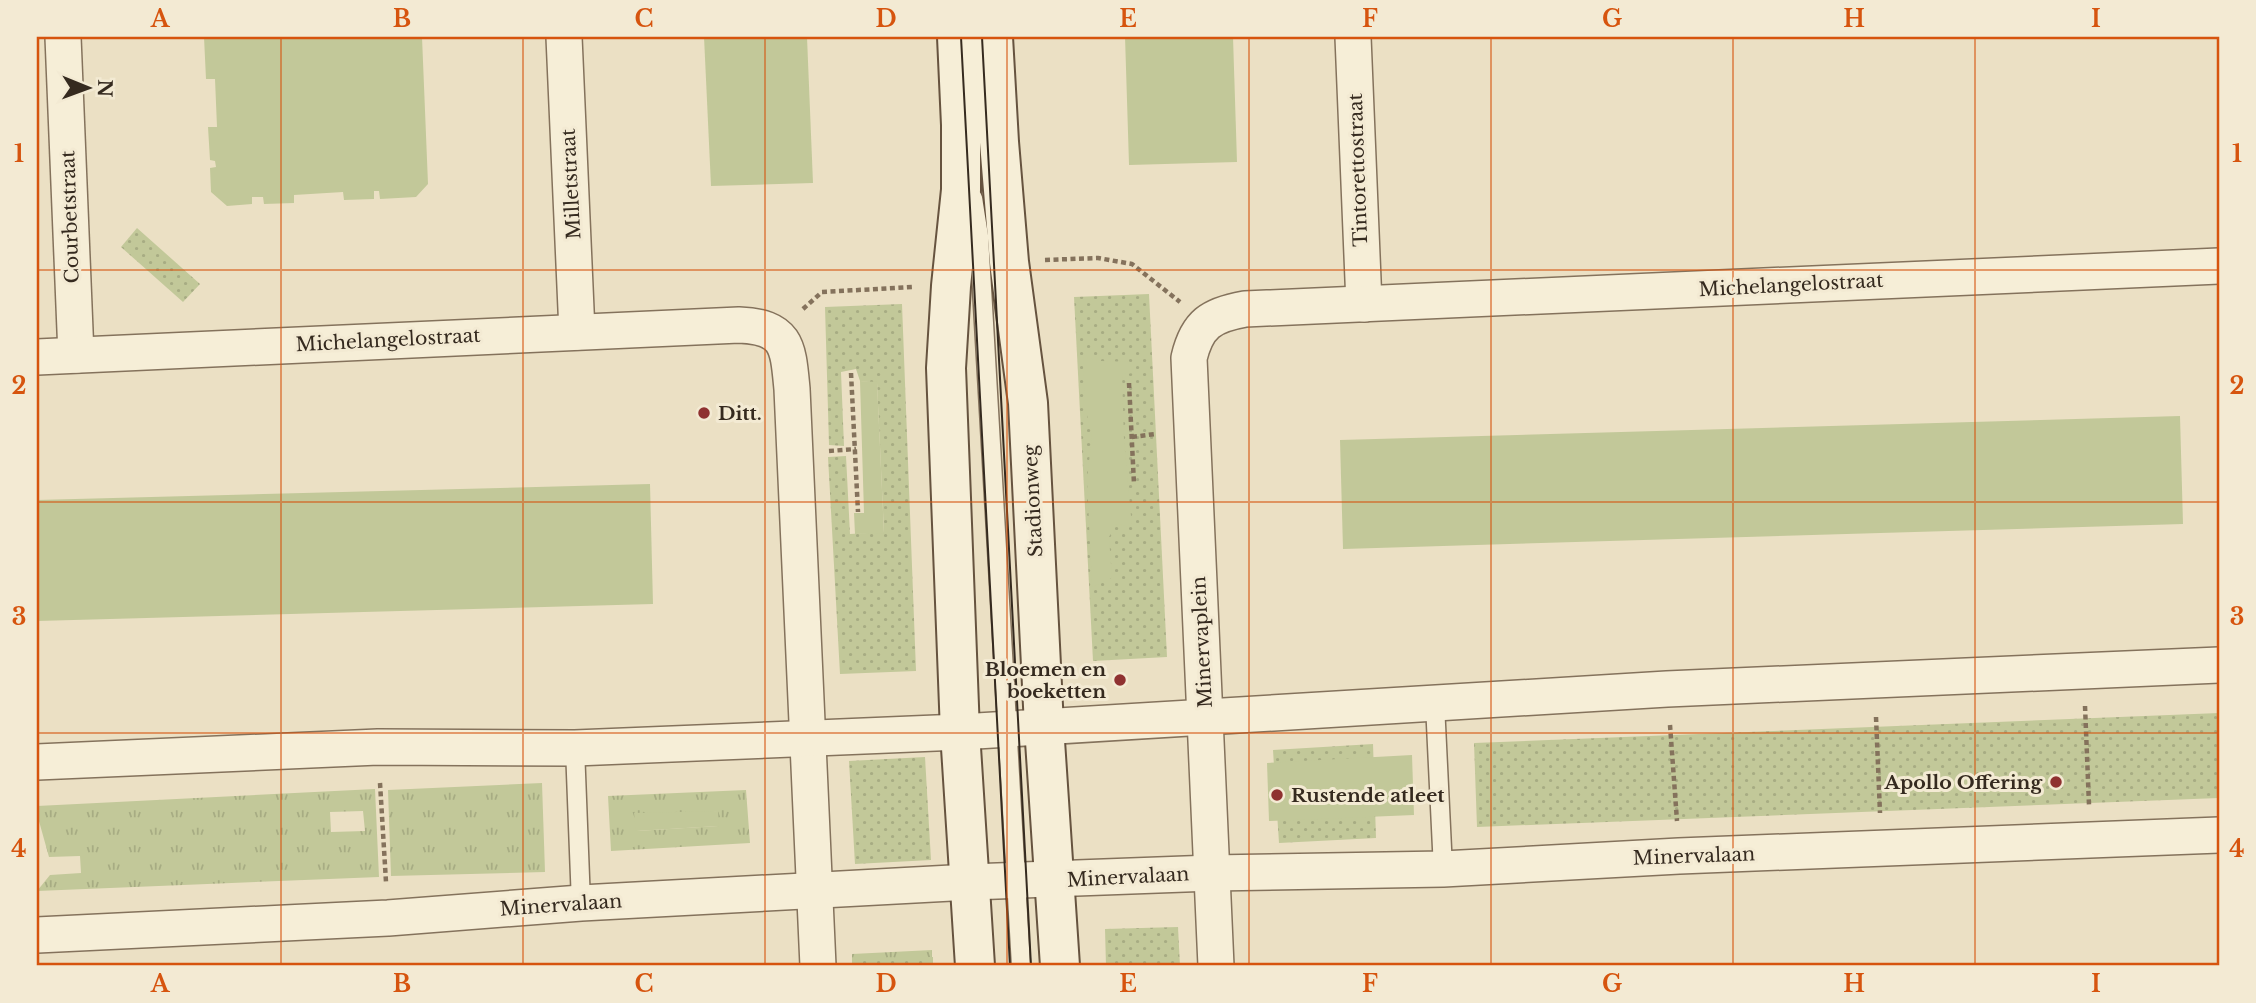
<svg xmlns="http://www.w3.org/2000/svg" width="2256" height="1003" viewBox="0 0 2256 1003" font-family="'Libre Baskerville',serif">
<defs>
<pattern id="grass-tufts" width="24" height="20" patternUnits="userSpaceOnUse" patternTransform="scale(1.75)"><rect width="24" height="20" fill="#c2c899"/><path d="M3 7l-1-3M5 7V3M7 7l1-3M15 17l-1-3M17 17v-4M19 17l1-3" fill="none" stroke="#a7ac83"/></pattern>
<pattern id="park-dots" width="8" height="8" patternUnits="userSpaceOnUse" patternTransform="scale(1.75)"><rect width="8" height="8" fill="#c2c899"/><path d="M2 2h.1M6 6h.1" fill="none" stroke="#a7ac83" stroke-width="1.8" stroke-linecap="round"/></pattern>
</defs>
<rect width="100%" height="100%" fill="#ebe0c4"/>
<!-- grass -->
<g fill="url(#grass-tufts)" fill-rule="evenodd">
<path d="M542 783 545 872 391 876 388 790Z"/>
<path d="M375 789 379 877 37 891 50 875 81 873 80 856 49 857 37 814V806ZM363 811 365 831 331 832 330 812Z"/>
<path d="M746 790 750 843 611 851 608 796ZM717 811 718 826 636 831Z"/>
<path d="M932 950V966H852V954Z"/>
</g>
<!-- park -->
<g fill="url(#park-dots)">
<path d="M137 228 200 284 183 302 121 247Z"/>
<path d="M1149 294 1167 657 1093 661 1074 297Z"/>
<path d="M902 304 916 671 840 674 828 457 846 456 850 534 884 532 877 383 860 381 856 369 841 372 844 446 829 445 825 307Z"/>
<path d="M2219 713V798L1477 827 1474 743Z"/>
<path d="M1373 744 1376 838 1279 843 1273 750Z"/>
<path d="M925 757 931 860 855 864 849 761Z"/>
<path d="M1178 927 1180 966H1106L1105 929Z"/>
<path d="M933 957V966H854V959Z"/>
</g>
<!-- garden -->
<g fill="#c2c899">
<path d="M204 37H422L428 184 416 197 380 199 379 191H374V199L344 200 343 192 294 195V203L264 204 263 197H252V204L227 206 211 192 210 168 216 167 215 161 210 160 208 127H217L215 79H206Z"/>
<path d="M704 37H807L813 183 711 186Z"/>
<path d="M1125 37H1233L1237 162 1129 165Z"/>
<path d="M1083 357 1101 361 1134 362V373L1122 374 1124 440 1132 527 1116 524 1109 537 1112 578 1092 587 1087 480 1092 435 1085 407Z"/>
<path d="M860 381 877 382 884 533 855 534 854 513H864Z"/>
<path d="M2180 416 2183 524 1343 549 1340 440Z"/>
<path d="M650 484 653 604 37 621V500Z"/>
<path d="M1412 755 1414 815 1269 821 1267 763Z"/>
<path d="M718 811 719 826 636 831 634 813Z"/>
</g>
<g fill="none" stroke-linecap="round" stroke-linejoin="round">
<defs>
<g id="service">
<path d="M973 198 979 236 1021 966"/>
<path d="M1435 704 1443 869"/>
<path d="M575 748 581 903"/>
</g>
<g id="minor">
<path d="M63 37 76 355"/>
<path d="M564 37 577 332"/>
<path d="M1353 37 1364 304"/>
<path d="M37 357 739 325C788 327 788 347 792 389L818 966"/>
<path d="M37 762 378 747 575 748 960 732 1667 689 2219 665"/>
<path d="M37 935 388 918 581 903 970 882 1212 873 1443 869 1679 856 2219 835"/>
<path d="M1216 966 1189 358C1197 324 1211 315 1245 309L2219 266"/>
</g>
<g id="secondary">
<path d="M957 37 961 125V190L951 286 946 368 960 732 975 966"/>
<path d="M993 37 999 142 1009 262 1028 403 1044 726 1060 966"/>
</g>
</defs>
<!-- service casing -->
<use href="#service" stroke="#84725c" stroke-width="21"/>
<!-- minor casing -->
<use href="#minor" stroke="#84725c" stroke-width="38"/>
<!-- secondary casing -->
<use href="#secondary" stroke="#66533f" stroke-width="42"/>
<!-- path -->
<g stroke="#84725c" stroke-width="4.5" stroke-dasharray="5 3.5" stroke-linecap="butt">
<path d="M1045 260 1098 258 1132 264 1180 302"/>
<path d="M803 309 822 292 913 287"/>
<path d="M851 373 858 512"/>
<path d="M1129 383 1134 484"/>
<path d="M1132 437 1155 434"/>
<path d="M829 451 856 449"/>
<path d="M2085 706 2089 805"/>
<path d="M1876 717 1880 813"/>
<path d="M1670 725 1677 821"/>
<path d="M380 783 386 882"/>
</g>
<!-- service -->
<use href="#service" stroke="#f6eed7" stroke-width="18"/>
<!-- minor -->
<use href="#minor" stroke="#f6eed7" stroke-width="35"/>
<!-- secondary -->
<use href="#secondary" stroke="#f6eed7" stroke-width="38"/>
<!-- tram -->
<g stroke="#352a1f" stroke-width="2">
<path d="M961 37 1010 966"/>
<path d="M982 37 1031 966"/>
</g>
</g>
<!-- grid -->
<path fill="none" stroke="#d6540e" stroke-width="2" stroke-opacity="0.55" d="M281 37V966M523 37V966M765 37V966M1007 37V966M1249 37V966M1491 37V966M1733 37V966M1975 37V966M37 270H2219M37 502H2219M37 733H2219"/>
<!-- markers -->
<g fill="#8f3130" stroke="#f3ead3" stroke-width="2.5">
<circle cx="704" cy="413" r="7"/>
<circle cx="1120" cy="680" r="7"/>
<circle cx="2056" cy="782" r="7"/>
<circle cx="1277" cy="795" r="7"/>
</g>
<g text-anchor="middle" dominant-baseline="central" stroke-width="6" stroke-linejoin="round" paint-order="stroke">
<!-- street labels -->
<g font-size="19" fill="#352a1f" stroke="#f3ead3">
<text transform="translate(1358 170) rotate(-92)">Tintorettostraat</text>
<text transform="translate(571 184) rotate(-93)">Milletstraat</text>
<text transform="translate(70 217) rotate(-92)">Courbetstraat</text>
<text transform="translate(1791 285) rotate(-3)">Michelangelostraat</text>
<text transform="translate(388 340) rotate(-3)">Michelangelostraat</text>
<text transform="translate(1033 501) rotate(-93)">Stadionweg</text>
<text transform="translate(1202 642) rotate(-93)">Minervaplein</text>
<text transform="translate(1694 856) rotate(-2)">Minervalaan</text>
<text transform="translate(1128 877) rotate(-3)">Minervalaan</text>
<text transform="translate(561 905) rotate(-4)">Minervalaan</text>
</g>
<!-- poi labels -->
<g font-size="19" font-weight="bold" fill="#352a1f" stroke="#f3ead3" text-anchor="start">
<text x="718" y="413">Ditt.</text>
<text x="1106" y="669" text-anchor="end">Bloemen en<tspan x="1106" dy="22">boeketten</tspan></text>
<text x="2042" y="782" text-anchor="end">Apollo Offering</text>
<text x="1291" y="795">Rustende atleet</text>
</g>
</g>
<!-- border -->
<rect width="2256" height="1003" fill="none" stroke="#f3ead3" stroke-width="77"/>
<!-- north arrow -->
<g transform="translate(88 88) rotate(91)" stroke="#f3ead3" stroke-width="5" paint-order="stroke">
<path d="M0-5L12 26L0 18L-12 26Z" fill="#352a1f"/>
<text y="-10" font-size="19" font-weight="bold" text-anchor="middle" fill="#352a1f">N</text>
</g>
<rect x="38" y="38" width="2180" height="926" fill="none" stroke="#d6540e" stroke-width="2.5"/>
<g font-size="23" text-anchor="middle" font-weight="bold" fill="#d6540e">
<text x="160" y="27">A</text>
<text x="402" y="27">B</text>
<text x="644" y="27">C</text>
<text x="886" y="27">D</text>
<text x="1128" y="27">E</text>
<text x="1370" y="27">F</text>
<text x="1612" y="27">G</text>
<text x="1854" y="27">H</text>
<text x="2096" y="27">I</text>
<text x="19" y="162">1</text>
<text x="2237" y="162">1</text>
<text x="19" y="394">2</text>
<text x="2237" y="394">2</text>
<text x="19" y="625">3</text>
<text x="2237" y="625">3</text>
<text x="19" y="857">4</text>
<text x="2237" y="857">4</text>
<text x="160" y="992">A</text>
<text x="402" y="992">B</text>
<text x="644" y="992">C</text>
<text x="886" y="992">D</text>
<text x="1128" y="992">E</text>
<text x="1370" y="992">F</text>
<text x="1612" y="992">G</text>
<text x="1854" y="992">H</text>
<text x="2096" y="992">I</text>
</g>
</svg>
